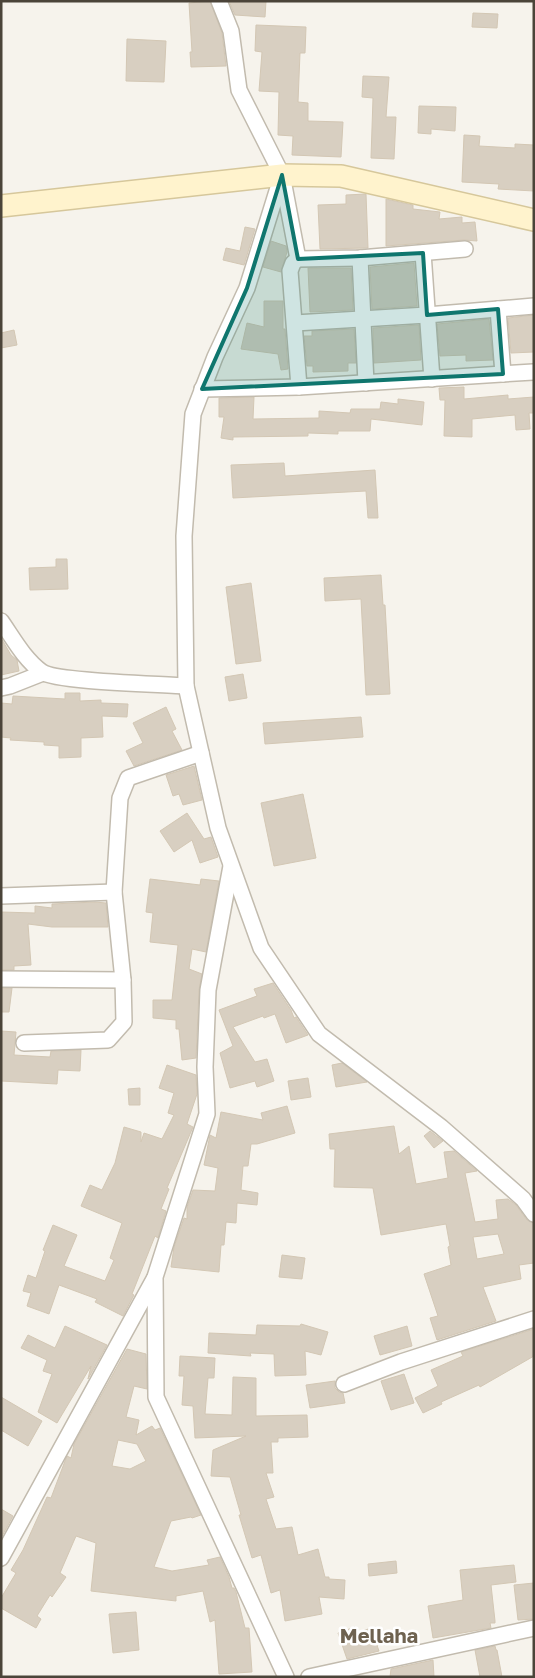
<svg xmlns="http://www.w3.org/2000/svg" width="535" height="1678" viewBox="0 0 535 1678" font-family="'Golos Text',sans-serif">
<rect width="100%" height="100%" fill="#f6f3ec"/>
<!-- building -->
<g fill="#d8cfc1" stroke="#d3c7b4" fill-rule="evenodd">
<path d="M210 1 222 33 226 66 191 67 190 52H192L189 3Z"/>
<path d="M229 1H266L265 17 235 15Z"/>
<path d="M473 13 498 14 497 28 472 27Z"/>
<path d="M256 25 306 27 305 53H300L298 102 308 103V121L343 122 341 157 292 155 293 136 278 135 279 92 259 91 262 52 255 51Z"/>
<path d="M127 39 166 41 164 82 126 81Z"/>
<path d="M363 76 389 77 386 117H396L394 159 371 158 373 98 362 97Z"/>
<path d="M419 106 456 107 455 131 431 129V134L418 133Z"/>
<path d="M464 135 480 136 479 146 515 148V144L534 145V191L498 189 499 184 462 182Z"/>
<path d="M366 194 368 248 320 249 318 205 346 204V195Z"/>
<path d="M386 199 413 205V209L440 212 439 219 462 217V223L475 222 477 241 464 240 386 246Z"/>
<path d="M245 227 255 229 244 265 223 260 226 248 240 251Z"/>
<path d="M271 241 286 246 287 252 281 272 263 267Z"/>
<path d="M414 263 417 306 372 309 370 267Z"/>
<path d="M308 268H351L353 310 310 312Z"/>
<path d="M264 301H283V329H285L288 369 281 370 278 354 241 349 247 323 264 327Z"/>
<path d="M534 315V352L511 353 508 318Z"/>
<path d="M489 319 493 360 466 361V355L440 356 437 324Z"/>
<path d="M419 325 421 360 374 363 373 328Z"/>
<path d="M354 329 356 363H348V371L313 372V366H307L304 336H312V331Z"/>
<path d="M14 330 17 345 1 348V333Z"/>
<path d="M464 387V399L508 395V399L534 397V413H529L530 429 516 430 515 415 472 419V437L444 436 445 400H440L439 388Z"/>
<path d="M254 397 253 419 319 418V411L350 413 351 409H380L381 402 398 404V399L424 402 422 425 371 419 370 431H338V434L308 433V436L233 437V440L221 438 224 417H219V398Z"/>
<path d="M284 463 285 476 375 470 378 518H368L366 491 233 498 231 465Z"/>
<path d="M56 559H67L68 589 30 590 29 568 56 567Z"/>
<path d="M381 575 383 605H385L390 694 366 695 361 599 325 601 324 578Z"/>
<path d="M251 583 261 661 236 664 226 587Z"/>
<path d="M1 638 11 655 17 660 19 671 1 675Z"/>
<path d="M243 674 247 698 229 701 225 677Z"/>
<path d="M65 693H80V701L101 700V703L128 704 127 717 102 716 103 737 81 738V757L59 758V746L44 745V742L10 740 11 738 1 737V703L12 704 13 696 65 699Z"/>
<path d="M166 707 176 729 172 731 182 750 134 766 126 751 143 743 133 723Z"/>
<path d="M361 717 363 737 265 744 263 723Z"/>
<path d="M194 766 202 800 183 805 179 794 173 796 166 775Z"/>
<path d="M303 794 316 858 274 866 261 803Z"/>
<path d="M187 813 204 839 211 837 218 857 200 863 192 840 174 852 160 831Z"/>
<path d="M150 879 200 885 201 879 219 881 206 952 192 949 189 969 202 974 199 990 196 1058 182 1060 179 1029H176V1020L153 1018V1000H172L178 945 150 942 153 913 146 912Z"/>
<path d="M95 902 106 903 108 927H52L28 924 31 965 14 966V970H1V912L35 913V906L52 908V904Z"/>
<path d="M273 983 291 1010 294 1018 296 1017 308 1035 286 1043 275 1014 264 1018 263 1016 233 1027 255 1062 267 1059 274 1081 257 1087 255 1081 230 1088 220 1053 233 1046 219 1010 257 996 254 989Z"/>
<path d="M1 988H12L9 1012H1Z"/>
<path d="M1 1031 16 1032 14 1055 50 1057 51 1051 81 1050 80 1071 58 1070 57 1084 1 1081Z"/>
<path d="M342 1063 367 1082 336 1087 332 1065Z"/>
<path d="M167 1065 196 1075 197 1094 187 1124 193 1127 167 1188 169 1189 161 1209 166 1211 158 1238 155 1236 132 1294 134 1295 123 1316 95 1302 97 1299 59 1285 49 1314 27 1306 31 1293 23 1291 28 1275 36 1278 45 1251 43 1250 53 1225 77 1235 64 1266 105 1281 114 1260 110 1258 122 1223 81 1206 90 1185 102 1190 115 1163 124 1127 141 1132V1142L144 1133 162 1139 174 1115 168 1113 174 1093 159 1088Z"/>
<path d="M308 1078 311 1097 291 1100 288 1081Z"/>
<path d="M140 1088V1105H129L128 1089Z"/>
<path d="M287 1106 295 1133 257 1144H251L248 1166H243L241 1190 258 1193 257 1205 237 1203 236 1223 226 1222 224 1245H221L219 1272 171 1267 174 1247 184 1218 187 1219V1207L193 1190 215 1191 218 1168 204 1165 210 1135 216 1138 221 1112 263 1120 261 1113Z"/>
<path d="M394 1126 399 1154 409 1146 416 1184 448 1178 444 1152 454 1151 477 1171 465 1173 475 1222 498 1219 496 1200 508 1199 516 1205 527 1220 534 1223V1263L519 1265 521 1279 483 1287 496 1321 437 1340 430 1318 438 1316 424 1274 451 1265 448 1247 450 1246 446 1224 381 1235 373 1188 334 1187 335 1149H330L329 1134ZM498 1234 504 1254 477 1259 473 1237Z"/>
<path d="M430 1131 443 1141 434 1148 424 1136Z"/>
<path d="M282 1255 305 1258 302 1279 279 1277Z"/>
<path d="M301 1324 328 1332 321 1355 305 1351 306 1375 275 1376 274 1354 250 1353 251 1356 208 1353 209 1333 256 1335 257 1325 300 1326Z"/>
<path d="M65 1326 107 1345 88 1379 91 1366 57 1423 38 1412 52 1374 43 1371 47 1360 21 1348 28 1335 55 1348Z"/>
<path d="M407 1326 412 1346 380 1355 374 1336Z"/>
<path d="M534 1329V1356L480 1387 479 1385 441 1402 442 1404 423 1413 415 1398 438 1386 431 1370 463 1356 461 1352Z"/>
<path d="M127 1349 146 1354 147 1389 134 1386 126 1417 139 1420 136 1435 152 1426 155 1430 160 1428 201 1515 192 1518 191 1517 171 1521 154 1567 172 1571 209 1565 207 1560 220 1557 229 1577 232 1588H234L236 1592 245 1628H249L252 1672 219 1674 215 1620 210 1622 203 1591 176 1596V1601L91 1591 96 1543 76 1536 60 1573 66 1577 52 1597 50 1595 37 1616 41 1619 36 1628 1 1608V1598L16 1573 11 1570 23 1550 47 1497 51 1498 65 1461 67 1456 71 1458 74 1444ZM118 1440 137 1444 146 1461 130 1469 112 1466Z"/>
<path d="M180 1356 215 1358 214 1378H208L205 1414 232 1415 233 1377 256 1378V1416L307 1415 308 1437 278 1438V1442H271L273 1473H266L274 1497 266 1499 276 1529 292 1527 298 1555 318 1549 325 1577H329V1579L345 1580 344 1599 319 1597 322 1614 285 1621 280 1590 271 1593 261 1555 252 1558 239 1515H241L230 1477 211 1476 213 1450 246 1436 195 1438 193 1406 182 1405 184 1376H179Z"/>
<path d="M404 1374 414 1403 391 1410 381 1381Z"/>
<path d="M335 1381V1388L339 1392 343 1393 345 1403 310 1408 306 1385Z"/>
<path d="M1 1397 42 1421 28 1446 1 1430Z"/>
<path d="M1 1509 13 1516 1 1538Z"/>
<path d="M396 1561 397 1573 369 1576 368 1564Z"/>
<path d="M514 1565 516 1582 491 1585 495 1621V1623H490L491 1628 433 1638 428 1606 463 1600 460 1570Z"/>
<path d="M534 1583V1619L518 1620 514 1585Z"/>
<path d="M136 1612 139 1650 113 1653 109 1614Z"/>
<path d="M355 1627 357 1633 371 1628 379 1651 347 1659 338 1633Z"/>
<path d="M495 1646 496 1650H497L502 1677H480L475 1650Z"/>
<path d="M433 1660 434 1677H390L391 1669Z"/>
</g>
<g fill="none" stroke-linecap="round" stroke-linejoin="round">
<defs>
<g id="street">
<path d="M219 1 231 31 239 90 282 175 298 259"/>
<path d="M282 175 247 288 215 357 193 414 184 536 186 686 218 828 261 948 319 1034 441 1127 523 1199 534 1214"/>
<path d="M423 253 432 379"/>
<path d="M360 258 366 383"/>
<path d="M498 309 503 374"/>
<path d="M295 323 427 315 534 306"/>
<path d="M299 387 290 271 293 263 298 259 360 258 465 249"/>
<path d="M202 389 299 387 533 372"/>
<path d="M1 621C13 638 24 659 42 672 57 682 161 684 186 686"/>
<path d="M1 688 10 686 43 673"/>
<path d="M231 866 208 990 205 1067 207 1114 155 1277 156 1397 286 1677"/>
<path d="M1 896 114 892"/>
<path d="M1 979 123 980"/>
<path d="M24 1043 108 1040 124 1022 123 980 114 892 120 798 128 778 201 753"/>
<path d="M344 1384 401 1362 534 1319"/>
<path d="M1 1558 154 1279"/>
<path d="M309 1677 534 1628"/>
</g>
<path id="secondary" d="M1 206 282 175 341 176 534 220"/>
</defs>
<!-- street casing -->
<use href="#street" stroke="#c2bbae" stroke-width="18"/>
<!-- secondary casing -->
<use href="#secondary" stroke="#d6c79b" stroke-width="24"/>
<!-- street -->
<use href="#street" stroke="#fff" stroke-width="15"/>
<!-- secondary -->
<use href="#secondary" stroke="#fff3cd" stroke-width="21"/>
</g>
<!-- marked area -->
<path fill="#0f766e" fill-opacity="0.2" stroke="#0f766e" stroke-width="4" stroke-linejoin="round" d="M282 175 298 259 423 253 427 315 498 309 503 374 202 389 247 288Z"/>
<g text-anchor="middle" dominant-baseline="central" stroke-width="5" stroke-linejoin="round" paint-order="stroke">
<!-- quarter labels -->
<g font-size="20" font-weight="bold" fill="#6e6250" stroke="#fff">
<text x="379" y="1635">Mellaha</text>
</g>
</g>
<!-- border -->
<rect width="535" height="1678" fill="none" stroke="#4b4439" stroke-width="5"/>
</svg>
